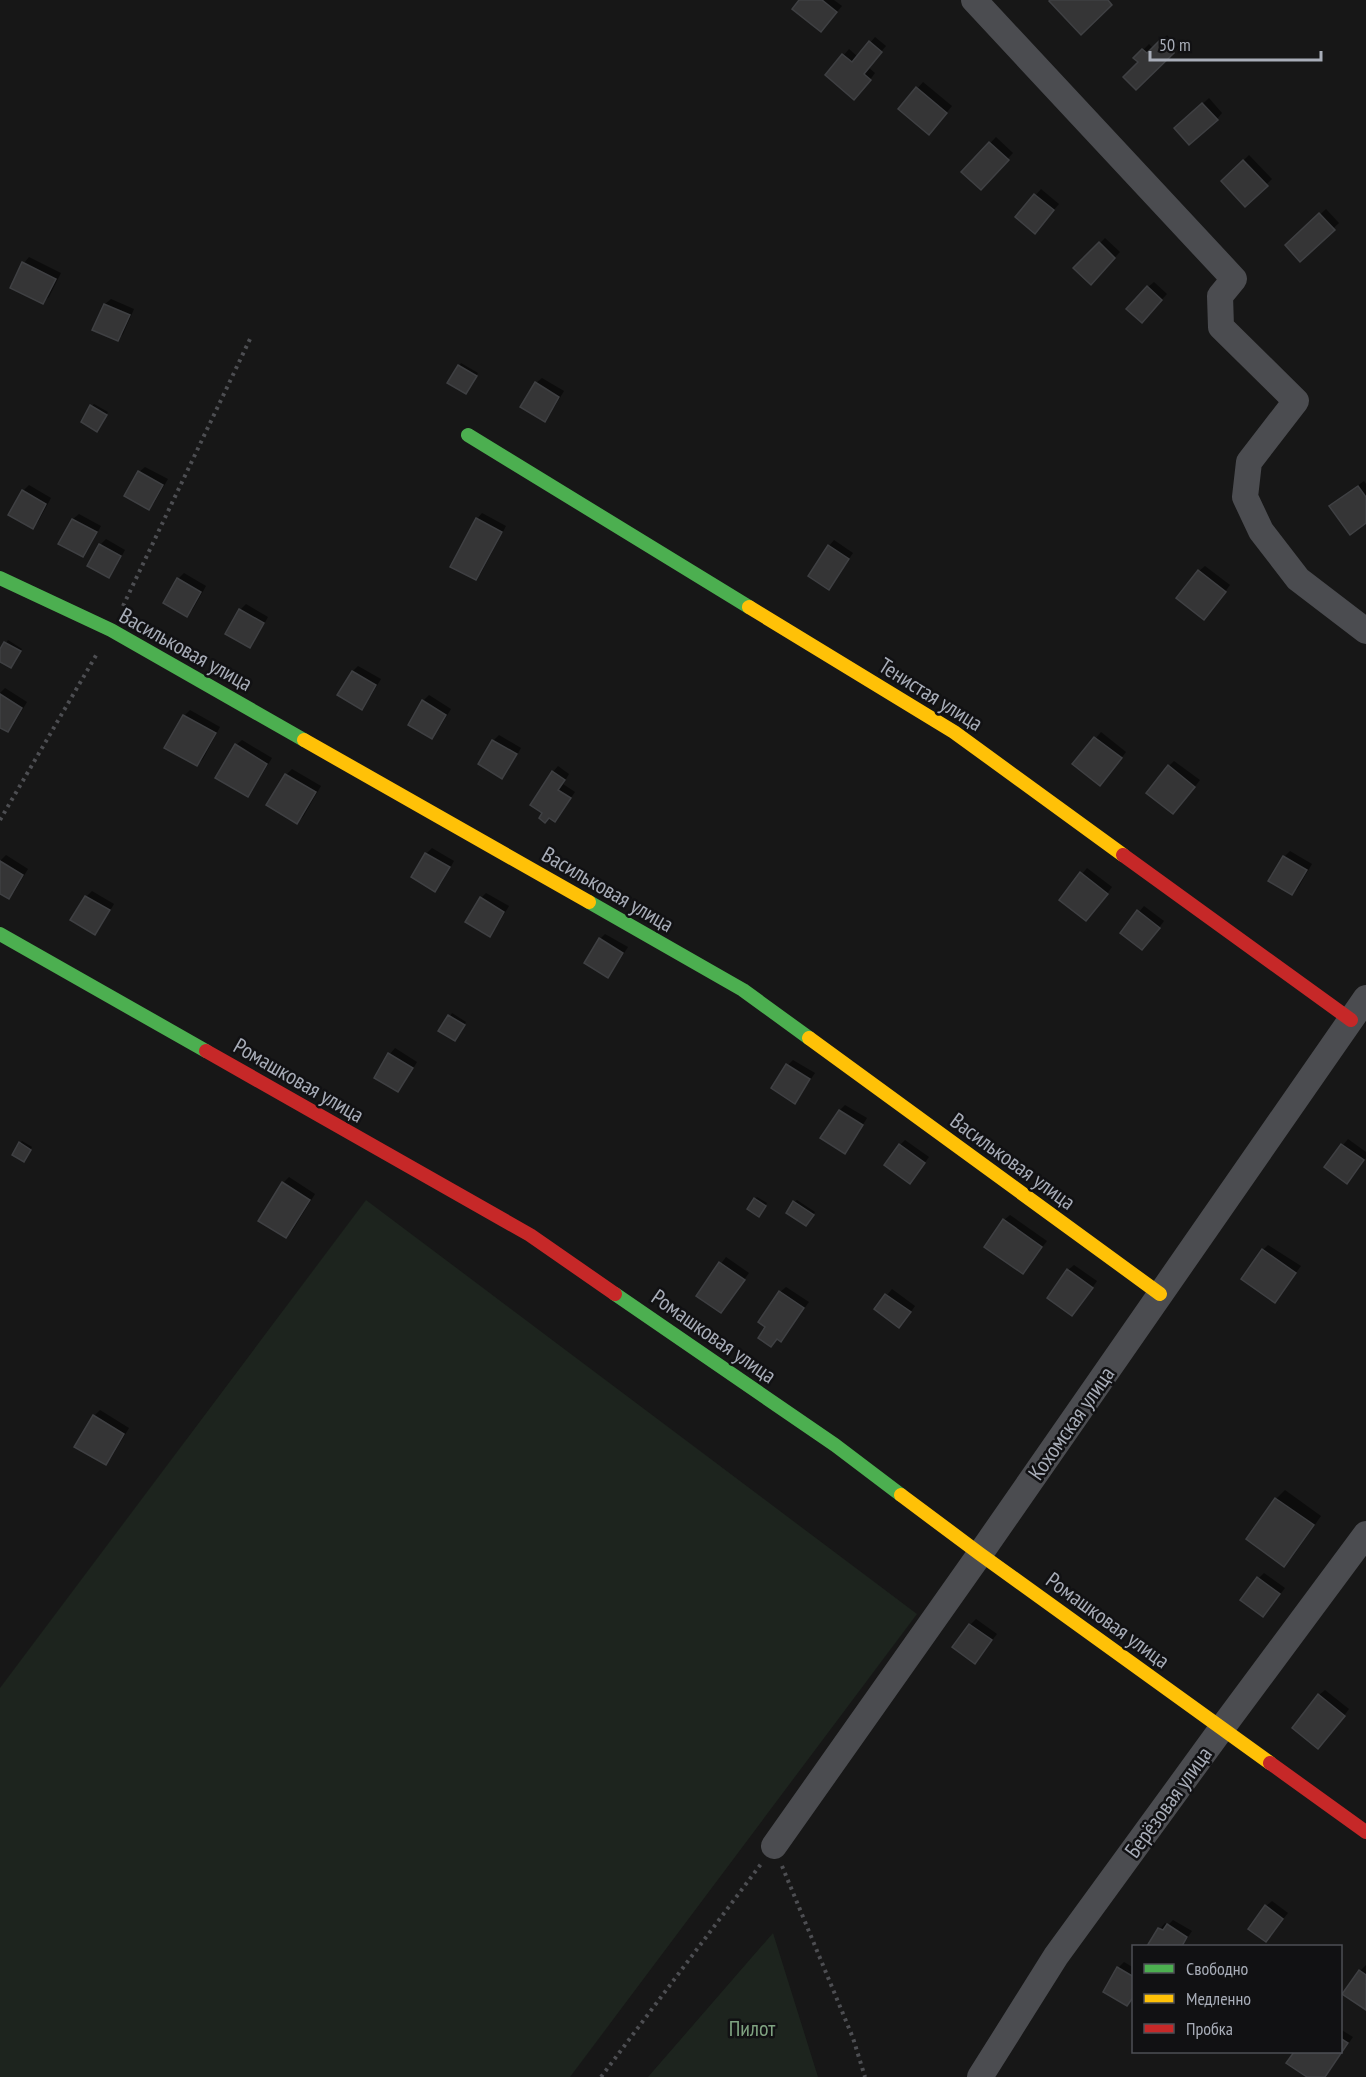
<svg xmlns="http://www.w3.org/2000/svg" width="1366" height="2077" viewBox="0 0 1366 2077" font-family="'PT Sans Narrow',sans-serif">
<rect width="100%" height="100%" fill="#171717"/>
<!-- green -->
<g fill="#1d241e">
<path d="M366 1200 917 1614 570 2077H0V1688Z"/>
<path d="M773 1933 818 2077H648Z"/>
</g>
<!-- shadow -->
<g fill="#0007">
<path d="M801 0H834L842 6 826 25Z"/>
<path d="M1167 35 1178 47 1136 88 1140 62 1135 58 1149 44 1154 49Z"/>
<path d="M875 37 886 46 868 67 875 73 860 93 827 75 849 49 858 57Z"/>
<path d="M923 82 952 106 934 128 900 109Z"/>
<path d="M1209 98 1222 113 1217 119 1182 123Z"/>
<path d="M996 137 1013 153 980 188 963 172Z"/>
<path d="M1249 155 1272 179 1245 205 1223 181Z"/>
<path d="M1041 189 1059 204 1040 226 1017 217Z"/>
<path d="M1326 209 1339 223 1300 260 1287 245Z"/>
<path d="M1105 238 1120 252 1091 282 1076 268Z"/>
<path d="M29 257 61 273 49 297 43 302 24 263Z"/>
<path d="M1154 282 1167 294 1142 321 1148 287Z"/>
<path d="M111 299 134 309 123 334 118 340 94 329 105 304Z"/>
<path d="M461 363 478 373 466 392 459 366Z"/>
<path d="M542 378 564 391 550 414 544 420 536 383Z"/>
<path d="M94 404 108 412 99 427 92 406Z"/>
<path d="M145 467 168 479 154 503 148 509 139 472Z"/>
<path d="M1364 481 1366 484V521L1337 501Z"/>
<path d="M29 485 51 498 38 522 32 527 23 491Z"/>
<path d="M482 513 506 526 481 573 476 579 477 519Z"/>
<path d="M79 514 101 526 88 550 83 556 60 543 73 519Z"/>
<path d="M106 539 125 550 114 570 108 576 100 545Z"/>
<path d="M834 540 853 553 829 588V546Z"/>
<path d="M1205 566 1230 585 1210 612 1199 571Z"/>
<path d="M184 573 206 586 193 609 187 615 165 602 178 579Z"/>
<path d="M246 604 268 617 255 640 249 646 240 610Z"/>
<path d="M8 640 22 649 13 664 0 660V652Z"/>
<path d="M358 666 381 679 367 702 361 708 339 695 353 671Z"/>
<path d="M5 688 27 702 13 725 8 730 0 726V693Z"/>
<path d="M429 695 451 709 437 732 432 737 423 701Z"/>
<path d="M190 710 220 727 203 759 197 765 184 716Z"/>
<path d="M1101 732 1126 752 1106 778 1075 764Z"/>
<path d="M499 735 521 748 507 772 502 777 493 741Z"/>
<path d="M242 740 272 758 253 789 247 795 236 745Z"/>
<path d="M1174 761 1200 780 1179 807 1169 766Z"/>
<path d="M558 766 569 774 563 784 575 792 555 820 544 813 553 772Z"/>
<path d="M292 769 321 786 303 817 297 822 286 775Z"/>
<path d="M432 848 454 861 441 884 435 890 413 877 426 854Z"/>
<path d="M1290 851 1312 864 1298 888 1292 893 1284 857Z"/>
<path d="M6 855 28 869 14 892 9 897 0 892V861Z"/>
<path d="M1087 868 1112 887 1092 914 1061 900Z"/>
<path d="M92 891 114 904 100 927 94 933 72 920 86 897Z"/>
<path d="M486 893 509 906 495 929 489 935 481 898Z"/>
<path d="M1144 906 1164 921 1148 943 1122 932Z"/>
<path d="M605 934 628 947 613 970 608 976 600 939Z"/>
<path d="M452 1013 466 1022 457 1037 440 1031Z"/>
<path d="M395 1048 417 1062 403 1085 398 1090 390 1054Z"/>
<path d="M793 1060 815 1073 795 1102 788 1065Z"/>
<path d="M845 1105 867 1118 850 1146 845 1152 840 1110Z"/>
<path d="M1348 1139 1366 1152V1158L1353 1176 1326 1166Z"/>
<path d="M905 1140 929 1157 915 1176 900 1145Z"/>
<path d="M22 1141 32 1147 26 1158 20 1143Z"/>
<path d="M289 1177 315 1194 292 1231 286 1236 283 1183Z"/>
<path d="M757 1197 767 1203 761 1213 755 1199Z"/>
<path d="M797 1200 815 1212 808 1222 794 1202Z"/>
<path d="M1010 1215 1047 1241 1023 1272 1004 1220Z"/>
<path d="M1268 1245 1301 1266 1275 1301 1263 1250Z"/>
<path d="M726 1257 749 1273 721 1311 698 1295Z"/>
<path d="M1074 1265 1097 1281 1077 1309 1068 1270Z"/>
<path d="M786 1287 809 1302 781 1340 767 1326 780 1292Z"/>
<path d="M892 1289 915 1306 905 1320 876 1309Z"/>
<path d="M100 1410 129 1428 111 1458 105 1464 94 1416Z"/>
<path d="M1285 1490 1321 1516 1293 1556 1284 1565 1276 1499Z"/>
<path d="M1264 1573 1285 1588 1268 1610 1259 1578Z"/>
<path d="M976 1619 997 1634 975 1662 970 1625Z"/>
<path d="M1325 1690 1349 1709 1324 1742 1319 1695Z"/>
<path d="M1272 1901 1288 1913 1266 1940V1906Z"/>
<path d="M1173 1920 1192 1931 1182 1946H1149L1160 1929 1165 1923 1168 1925Z"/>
<path d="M1124 1962 1134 1968V1997L1127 2005 1118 1968Z"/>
<path d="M1366 1965V2008L1360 1971Z"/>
<path d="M1340 2029 1353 2037 1325 2077H1309L1288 2062 1296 2052H1340Z"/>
</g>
<!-- building -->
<g fill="#353536" stroke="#3f4043" stroke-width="1.5">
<path d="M799 0H822L837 12 821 32 792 9Z"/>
<path d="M1050 0H1108L1112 5 1081 35 1049 1Z"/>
<path d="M1160 40 1174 53 1136 90 1123 77 1138 62 1133 58 1142 49 1147 53Z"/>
<path d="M869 41 882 52 864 74 871 80 854 100 825 75 842 54 852 62Z"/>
<path d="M916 87 947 113 929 135 898 109Z"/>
<path d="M1202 103 1218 120 1189 145 1174 128Z"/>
<path d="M989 142 1009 160 981 190 961 172Z"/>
<path d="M1243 160 1268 186 1245 207 1221 181Z"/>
<path d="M1034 194 1054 210 1035 234 1015 217Z"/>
<path d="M1319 213 1335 230 1300 262 1285 245Z"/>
<path d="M1099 242 1115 258 1091 285 1073 268Z"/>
<path d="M22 262 56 279 43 304 10 288Z"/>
<path d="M1147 286 1162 300 1142 323 1126 309Z"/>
<path d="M104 304 130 315 118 341 92 330Z"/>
<path d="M458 365 477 376 466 394 447 383Z"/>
<path d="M535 382 559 397 545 422 520 407Z"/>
<path d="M90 405 107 415 97 432 81 422Z"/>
<path d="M138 471 163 485 149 510 124 496Z"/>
<path d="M1358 486 1366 497V523L1350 535 1329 506Z"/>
<path d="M22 490 46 504 33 529 8 515Z"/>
<path d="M476 518 502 532 476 580 450 567Z"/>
<path d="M72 519 97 532 83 557 58 544Z"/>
<path d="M99 544 121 556 109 578 87 566Z"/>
<path d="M828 545 849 559 829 590 808 576Z"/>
<path d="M1198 570 1226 592 1204 620 1176 598Z"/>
<path d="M177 578 201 592 187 617 163 603Z"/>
<path d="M239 609 264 623 250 648 225 634Z"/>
<path d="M4 642 21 651 11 668 0 662V649Z"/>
<path d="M352 671 376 685 362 710 337 695Z"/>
<path d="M0 694 22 708 8 732 0 728Z"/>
<path d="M422 700 446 715 432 739 408 725Z"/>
<path d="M183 715 216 733 197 766 164 748Z"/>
<path d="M1094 737 1122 758 1100 786 1072 764Z"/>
<path d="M492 740 517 754 502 779 478 764Z"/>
<path d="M235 744 267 764 248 797 215 778Z"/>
<path d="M1168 765 1195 787 1173 814 1146 793Z"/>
<path d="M552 771 565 780 558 790 571 798 555 822 549 818 545 823 539 818 542 813 530 805Z"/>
<path d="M285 774 316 792 297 824 266 805Z"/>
<path d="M425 853 450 867 435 892 411 877Z"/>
<path d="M1283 856 1307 870 1292 895 1268 881Z"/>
<path d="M0 861 23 875 9 899 0 894Z"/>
<path d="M1080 872 1108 894 1086 921 1059 900Z"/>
<path d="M85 896 110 910 95 935 70 920Z"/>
<path d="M480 897 504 912 490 937 465 922Z"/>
<path d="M1137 910 1160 928 1142 950 1120 933Z"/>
<path d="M599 938 623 953 608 978 584 963Z"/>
<path d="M448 1015 465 1025 455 1041 438 1031Z"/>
<path d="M388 1053 413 1068 398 1092 374 1078Z"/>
<path d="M786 1064 810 1079 795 1104 771 1088Z"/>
<path d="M839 1110 863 1125 845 1154 820 1138Z"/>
<path d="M19 1142 31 1150 24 1162 12 1155Z"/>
<path d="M899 1144 925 1163 910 1184 884 1165Z"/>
<path d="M1341 1144 1364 1160 1347 1184 1324 1167Z"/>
<path d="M282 1182 310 1200 286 1238 258 1221Z"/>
<path d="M754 1198 766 1206 759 1217 747 1209Z"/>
<path d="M793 1201 814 1215 806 1226 786 1213Z"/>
<path d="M1003 1219 1042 1247 1023 1274 984 1247Z"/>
<path d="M1262 1249 1296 1273 1275 1303 1241 1279Z"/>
<path d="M719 1262 745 1280 721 1313 696 1296Z"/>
<path d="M1067 1269 1093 1288 1072 1316 1047 1298Z"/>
<path d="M779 1291 804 1308 781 1342 777 1339 771 1347 758 1338 765 1327 758 1322Z"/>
<path d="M885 1294 911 1312 899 1328 874 1309Z"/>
<path d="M93 1415 124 1434 106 1465 74 1447Z"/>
<path d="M1275 1498 1314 1525 1284 1567 1246 1539Z"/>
<path d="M1257 1577 1280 1594 1263 1617 1240 1600Z"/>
<path d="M969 1624 992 1640 975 1664 952 1647Z"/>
<path d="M1318 1694 1345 1716 1318 1749 1292 1728Z"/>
<path d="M1265 1905 1283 1919 1266 1942 1248 1929Z"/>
<path d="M1167 1924 1187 1937 1182 1946H1147L1158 1928 1163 1930Z"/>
<path d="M1117 1967 1134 1977V1996L1127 2006 1103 1992Z"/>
<path d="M1359 1970 1366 1975V2010L1342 1994Z"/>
<path d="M1340 2038 1348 2043 1325 2077H1307L1286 2063 1294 2052H1340Z"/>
</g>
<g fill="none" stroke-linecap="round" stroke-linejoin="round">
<!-- path -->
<g stroke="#4d4e52" stroke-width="4" stroke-dasharray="3 4.5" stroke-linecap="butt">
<path d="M123 606 251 337"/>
<path d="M0 820 98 652"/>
<path d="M782 1866 853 2038 865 2077"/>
<path d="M601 2077 761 1864"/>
</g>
<!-- street -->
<g stroke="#4b4c50" stroke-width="26">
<path d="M974 0 1234 279 1220 296 1221 327 1296 401 1249 462 1245 497 1261 531 1298 579 1366 631"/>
<path d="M774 1846 980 1554 1366 998"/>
<path d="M980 2077 1056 1956 1222 1728 1366 1534"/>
</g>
<!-- fast -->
<g stroke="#4caf50" stroke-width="14">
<path d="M468 435 749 607"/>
<path d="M0 578 111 630 304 740"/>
<path d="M589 902 743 990 809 1038"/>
<path d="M0 934 206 1051"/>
<path d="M615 1294 835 1445 901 1495"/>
</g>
<!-- slow -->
<g stroke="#ffc107" stroke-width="14">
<path d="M749 607 954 732 1123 855"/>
<path d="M304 740 589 902"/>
<path d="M809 1038 1160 1294"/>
<path d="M901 1495 980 1554 1270 1763"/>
</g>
<!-- jam -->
<g stroke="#c62828" stroke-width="14">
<path d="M1123 855 1351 1020"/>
<path d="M206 1051 530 1235 615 1294"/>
<path d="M1270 1763 1366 1832"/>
</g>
</g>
<g text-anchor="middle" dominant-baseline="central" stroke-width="5" stroke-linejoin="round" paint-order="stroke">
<!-- street labels -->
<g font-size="22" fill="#a8adb8" stroke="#111113">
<text transform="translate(186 649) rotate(29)">Васильковая улица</text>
<text transform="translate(931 694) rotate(32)">Тенистая улица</text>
<text transform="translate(608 889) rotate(30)">Васильковая улица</text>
<text transform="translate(299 1080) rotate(30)">Ромашковая улица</text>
<text transform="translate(1013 1161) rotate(36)">Васильковая улица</text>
<text transform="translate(714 1336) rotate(35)">Ромашковая улица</text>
<text transform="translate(1071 1423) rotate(-55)">Кохомская улица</text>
<text transform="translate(1108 1620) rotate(36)">Ромашковая улица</text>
<text transform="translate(1168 1802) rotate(-54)">Берёзовая улица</text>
</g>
<!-- park labels -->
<g font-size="22" fill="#7fa381" stroke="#111113">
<text x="752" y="2028">Пилот</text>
</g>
</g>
<!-- legend -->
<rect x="1132" y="1945" width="210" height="108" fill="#111113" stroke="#4d4f55" stroke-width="1.5"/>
<rect x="1144" y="1964" width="30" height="9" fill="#4caf50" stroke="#4d4f55" stroke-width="1.5"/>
<text x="1186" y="1975" font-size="18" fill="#a8adb8">Свободно</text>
<rect x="1144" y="1994" width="30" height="9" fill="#ffc107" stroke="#4d4f55" stroke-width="1.5"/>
<text x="1186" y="2005" font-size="18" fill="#a8adb8">Медленно</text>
<rect x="1144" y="2024" width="30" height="9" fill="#c62828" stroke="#4d4f55" stroke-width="1.5"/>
<text x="1186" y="2035" font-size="18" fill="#a8adb8">Пробка</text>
<!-- scale -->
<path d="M1150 51v9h171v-9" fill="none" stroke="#a8adb8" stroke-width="3"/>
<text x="1159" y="51" font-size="18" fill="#a8adb8" stroke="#111113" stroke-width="4.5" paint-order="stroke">50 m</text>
</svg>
